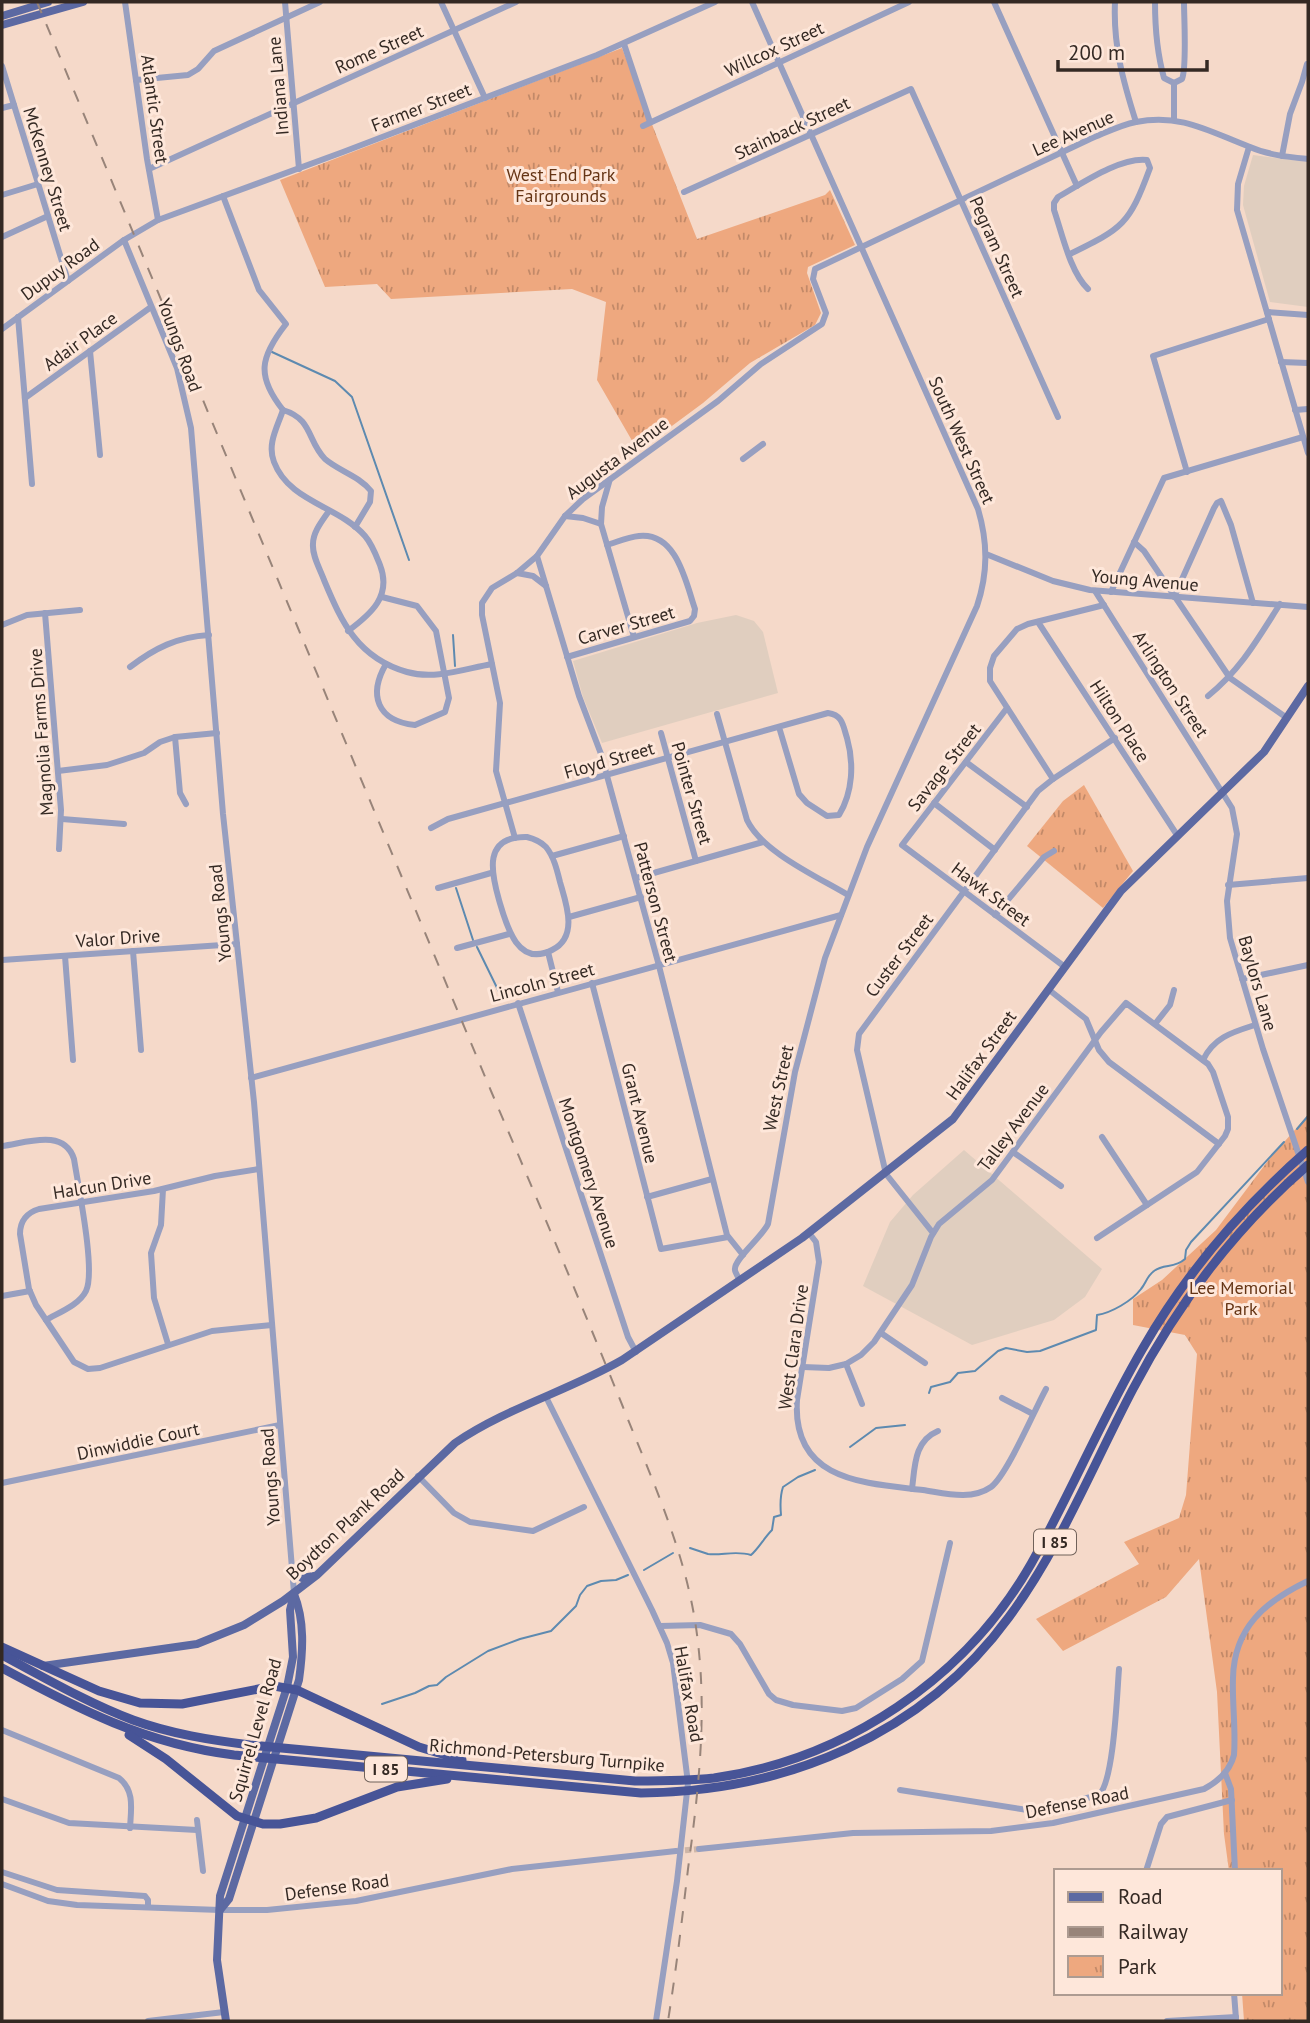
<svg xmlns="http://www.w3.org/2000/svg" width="1310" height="2023" viewBox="0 0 1310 2023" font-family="'PT Sans',sans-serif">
<defs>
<pattern id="park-tufts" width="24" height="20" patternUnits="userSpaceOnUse" patternTransform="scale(1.75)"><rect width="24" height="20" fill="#eea87f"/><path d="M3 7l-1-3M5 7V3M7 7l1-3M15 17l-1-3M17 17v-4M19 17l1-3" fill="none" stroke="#c28968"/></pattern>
</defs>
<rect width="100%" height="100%" fill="#f5d9c9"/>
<!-- education -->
<g fill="#e0cebf">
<path d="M1253 155 1308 162V307L1270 302 1243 205 1244 186Z"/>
<path d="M736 615 754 621 763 632 778 693 602 743 583 697 573 661 697 623Z"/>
<path d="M964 1150 1102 1269 1085 1297 1054 1320 972 1345 863 1286 890 1222 913 1195Z"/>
</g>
<!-- park -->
<g fill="url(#park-tufts)">
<path d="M622 48 697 239 825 195 830 190 855 245 808 267 807 273 821 313 815 325 750 363 703 403 638 451 597 380 606 302 572 289 391 299 377 284 325 287 280 180Z"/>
<path d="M1084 785 1133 871 1103 908 1027 846 1063 801Z"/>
<path d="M1308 1115V2021H1244L1242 1993H1280V1871H1229L1224 1834 1217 1692 1199 1559 1166 1597 1063 1651 1036 1619 1139 1564 1124 1542 1179 1518 1186 1495 1197 1354 1185 1335 1133 1325V1299L1162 1280 1216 1230 1270 1158Z"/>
</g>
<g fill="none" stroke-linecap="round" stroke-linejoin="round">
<!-- stream -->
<g stroke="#5d8ab0" stroke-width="2">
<path d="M272 352 335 381 352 397 409 560"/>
<path d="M453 635 455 666"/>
<path d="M456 888 473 940"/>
<path d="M477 947 503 1000"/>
<path d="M1297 1129 1308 1116"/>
<path d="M929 1393 931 1387 950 1382 958 1373 975 1371 998 1351 1006 1348 1027 1352 1040 1351 1096 1330 1097 1315C1111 1313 1132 1301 1141 1289 1146 1283 1147 1276 1154 1271 1164 1263 1174 1269 1185 1259L1186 1250 1191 1242 1284 1142"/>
<path d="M850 1447 876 1428 905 1425"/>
<path d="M690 1548C696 1550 702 1552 708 1554 721 1556 735 1550 751 1555 759 1548 764 1538 772 1530L774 1517 781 1515C780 1504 780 1496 783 1487L798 1477 815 1470"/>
<path d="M644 1570 673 1553"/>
<path d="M382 1704 415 1693 429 1686 437 1685 446 1677 488 1651 520 1639 551 1631 576 1606 580 1595 587 1586 601 1581 616 1580 628 1575"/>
</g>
<!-- minor-tunnel -->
<path stroke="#ceb6a8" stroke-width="6" stroke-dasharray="6 3" stroke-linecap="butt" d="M676 1851 699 1849"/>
<!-- minor -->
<g stroke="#979fc0" stroke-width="6">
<path d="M125 2 147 159 158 220"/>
<path d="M285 2 299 169"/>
<path d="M441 2 485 98"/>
<path d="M994 2 1077 186"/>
<path d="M1115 2C1113 45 1123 81 1136 122"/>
<path d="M1155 2C1155 28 1157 53 1164 78L1174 83"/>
<path d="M624 44 650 122"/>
<path d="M2 66 68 281"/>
<path d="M136 80 188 75 198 69 214 51 320 2"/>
<path d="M2 108 14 105"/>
<path d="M1174 120V83L1182 79C1187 68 1184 18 1184 2"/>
<path d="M643 126 909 2"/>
<path d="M1249 147 1238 184 1237 210 1308 453"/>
<path d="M1282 156 1290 114 1302 82 1307 64"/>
<path d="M149 169 516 2"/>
<path d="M684 192 911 89 1058 417"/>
<path d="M2 195 38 184"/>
<path d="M223 196 259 290 286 324C260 357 256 376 283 410"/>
<path d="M2 237 48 216"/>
<path d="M124 240 177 368 191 428 223 814 254 1102 294 1593"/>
<path d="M1070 254C1123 228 1129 225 1150 168L1147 160C1120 157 1081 184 1058 197L1054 203V210C1062 233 1070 272 1088 289"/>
<path d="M1267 312 1308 315"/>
<path d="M18 317 32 484"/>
<path d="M2 329 124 240 158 220 343 152 597 55 715 2"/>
<path d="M90 351 100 455"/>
<path d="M1281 362 1308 363"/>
<path d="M25 398 151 307"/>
<path d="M283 410C277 428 267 444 274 462 289 502 339 506 365 536 372 544 376 555 380 565 392 596 371 614 348 631"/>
<path d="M283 410C313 419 307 441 325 459 339 471 359 476 371 491L370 502 355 527"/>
<path d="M1295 410 1308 409"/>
<path d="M743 459 763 444"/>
<path d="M1187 472 1153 356 1269 319"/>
<path d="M610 479 602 507 601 524 634 637"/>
<path d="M329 511C322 521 313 532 313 544 312 556 320 569 324 580 342 623 358 658 407 672 435 680 464 669 492 664"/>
<path d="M565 516 583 518 601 524"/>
<path d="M1134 542 1144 551 1230 678 1287 718"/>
<path d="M986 554 1053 581 1090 590 1308 607"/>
<path d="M537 556 579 696 601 754 658 962 727 1235 743 1255"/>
<path d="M517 573 533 576 546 586"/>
<path d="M1095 591 1232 808 1237 834 1227 901 1230 938 1263 1049 1308 1182"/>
<path d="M1111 592 1164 478 1303 437"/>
<path d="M382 597 417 606 436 631 449 698 445 712 415 725C377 721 368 695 386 664"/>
<path d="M1174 597 1214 508 1217 503 1221 501 1231 525 1253 603"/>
<path d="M45 613 61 810 59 849"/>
<path d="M1038 622 1177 835"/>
<path d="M2 625 27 615 80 610"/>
<path d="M567 657 690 621 694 616 695 609C686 583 677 532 639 536 628 537 617 542 607 545"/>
<path d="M130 667C155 648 177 637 209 635"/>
<path d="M1208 696C1241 669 1257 640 1280 604"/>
<path d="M1007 708 902 845 1065 967"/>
<path d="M717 714 747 820C762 852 818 877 848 895"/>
<path d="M661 733 696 861"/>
<path d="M175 737 180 793 186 804"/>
<path d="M966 762 1027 807"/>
<path d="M58 771 107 765 144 753 160 742 175 737 217 733"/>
<path d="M1053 779 990 681V668L994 656 1017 629 1028 624 1104 605"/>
<path d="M934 803 995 850"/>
<path d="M62 819 124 824"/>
<path d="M431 828 448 819 828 713C843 715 843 726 847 738 854 763 853 792 839 815L827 816 807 803 799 794 779 727"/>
<path d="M527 837C535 839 540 841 546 847 554 857 557 870 560 882 566 903 579 937 552 950 517 968 506 924 499 900 491 872 483 836 527 837Z"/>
<path d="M515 838 496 771 500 703 482 615V603L492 588 517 573 537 556 565 516 583 499 718 401 761 364 822 324 826 313 813 279 815 269 1090 139C1105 133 1120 125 1136 122 1181 113 1210 132 1250 147 1268 155 1289 157 1308 159"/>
<path d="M552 856 624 836"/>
<path d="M636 878 763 842"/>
<path d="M1228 885 1308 878"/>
<path d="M438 888 491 873"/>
<path d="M995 915 1044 857 1054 851"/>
<path d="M569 917 641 897"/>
<path d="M457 948 509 934"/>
<path d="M133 951 141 1050"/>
<path d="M548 952 558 992"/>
<path d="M65 956 73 1060"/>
<path d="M2 960 237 944"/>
<path d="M1242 979 1308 965"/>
<path d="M592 983 661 1249 728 1237"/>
<path d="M1048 989 1086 1019 1099 1050 1109 1062 1219 1144"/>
<path d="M518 1003 628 1337 636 1352"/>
<path d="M1155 1024 1170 1005 1174 990"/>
<path d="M1203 1060C1214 1037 1233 1032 1255 1025"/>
<path d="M251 1078 841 915"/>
<path d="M1102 1137 1147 1205"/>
<path d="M2 1146C26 1143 64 1128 74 1159 78 1185 96 1271 86 1291 79 1305 60 1312 46 1320"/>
<path d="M1013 1152 1061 1186"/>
<path d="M259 1169 215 1176 154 1191 39 1209C26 1213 20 1221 20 1234L29 1289 36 1305 74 1362 88 1369 100 1368 212 1331 272 1325"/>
<path d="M163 1189 161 1225 151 1253 154 1298 168 1344"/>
<path d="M647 1197 712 1179"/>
<path d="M809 1233 816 1242 819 1262 797 1400C792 1481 863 1483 923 1490 944 1493 971 1501 991 1487 1007 1475 1034 1411 1046 1389"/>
<path d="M933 1233 886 1174 857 1050 859 1034 1038 791 1053 779 1115 738"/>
<path d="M740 1280C739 1279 735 1272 735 1270 733 1260 762 1237 768 1224L795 1072 825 958 867 847 977 606C988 573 988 543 978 509L752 2"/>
<path d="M2 1296 30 1291"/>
<path d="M881 1333 925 1363"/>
<path d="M846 1364 862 1404"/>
<path d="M803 1367 829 1368 846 1364 861 1355 874 1342 912 1285 931 1237 939 1224 992 1180 1101 1032 1126 1003 1208 1064 1213 1072 1228 1117V1129L1225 1136 1197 1172 1097 1238"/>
<path d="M546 1397 652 1610 667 1643 673 1663 688 1783 677 1881 656 2021"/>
<path d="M1002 1398 1033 1414"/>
<path d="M418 1476 454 1513 470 1522 533 1531 584 1507"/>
<path d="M2 1483 280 1425"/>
<path d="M912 1489C915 1466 914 1441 938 1431"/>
<path d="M660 1626 700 1625 731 1634 740 1644 769 1694 776 1700 793 1705 842 1711 856 1708 902 1679 922 1661 950 1543"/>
<path d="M2 1730 119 1778C135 1791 131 1809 130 1828"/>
<path d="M1225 1773 1231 1789 1235 1871"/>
<path d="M900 1790 1034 1811 1099 1795C1114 1781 1117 1693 1119 1669"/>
<path d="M2 1799 69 1823 197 1830"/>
<path d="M197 1820 203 1871"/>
<path d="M699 1849 853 1833 991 1831 1053 1823 1204 1789C1219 1781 1230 1771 1234 1755 1236 1729 1232 1703 1233 1678 1234 1627 1266 1601 1308 1581"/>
<path d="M1146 1871 1161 1824 1167 1817 1232 1800"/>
<path d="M2 1872 57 1890 145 1896 148 1900V1907"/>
<path d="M2 1884 48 1901 77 1905 220 1910H267L356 1901 512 1869 676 1851"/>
<path d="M1234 1993 1236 2019"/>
<path d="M148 2021 224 2012"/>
<path d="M1167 2021 1236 2017"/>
</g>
<!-- major -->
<g stroke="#5c69a2" stroke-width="8">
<path d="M2 16 48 2"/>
<path d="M2 25 83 2"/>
<path d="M292 1569 302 1578 314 1576"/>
<path d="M43 1666 197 1644 244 1625 283 1601 317 1575 455 1443C506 1408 568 1391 622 1360L802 1238 953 1119 1121 891 1264 752 1308 686"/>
<path d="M220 1910 229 1899 299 1680C303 1651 305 1621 294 1594"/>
<path d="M226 2021 217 1960 220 1896 287 1687 293 1657 290 1610 294 1594"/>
</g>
<!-- highway -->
<g stroke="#475497" stroke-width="9">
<path d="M2 1647 99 1691 140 1703 182 1704 274 1686 297 1690 419 1747 462 1760"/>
<path d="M2 1655C45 1678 88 1703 133 1720 171 1734 211 1740 250 1745L635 1781C662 1781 688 1781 714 1778 846 1759 965 1679 1031 1564 1071 1493 1102 1418 1143 1348 1186 1273 1243 1207 1308 1150"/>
<path d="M2 1668C78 1709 146 1744 234 1755L641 1793C785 1792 923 1735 1009 1617 1060 1548 1093 1465 1133 1389 1177 1305 1236 1227 1308 1165"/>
<path d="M129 1735 166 1759 237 1816 263 1824H280L316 1818 397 1787 447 1779"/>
</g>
<!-- rail -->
<path stroke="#988479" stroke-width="2" stroke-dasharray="12 12" stroke-linecap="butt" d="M37 2 491 1091C536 1196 580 1301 623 1407 654 1485 689 1559 698 1643 707 1719 698 1794 688 1869 682 1920 676 1971 668 2021"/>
</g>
<g text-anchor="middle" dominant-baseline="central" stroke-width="6" stroke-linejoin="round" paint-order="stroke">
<!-- shield labels -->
<g fill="#fee7da" stroke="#71625a" stroke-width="2">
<rect x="1034" y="1529.5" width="42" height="25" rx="5"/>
<rect x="365" y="1756.5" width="42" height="25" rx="5"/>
</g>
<g font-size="16" font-weight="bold" fill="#342923">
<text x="1055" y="1542">I 85</text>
<text x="386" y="1769">I 85</text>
</g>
<!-- street labels -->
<g font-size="18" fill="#342923" stroke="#fee7da">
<text transform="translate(379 49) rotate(-24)">Rome Street</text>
<text transform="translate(774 49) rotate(-25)">Willcox Street</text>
<text transform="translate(278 86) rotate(-95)">Indiana Lane</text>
<text transform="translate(421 107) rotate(-21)">Farmer Street</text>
<text transform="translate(155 109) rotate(82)">Atlantic Street</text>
<text transform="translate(792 128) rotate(-25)">Stainback Street</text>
<text transform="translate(1073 133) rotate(-24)">Lee Avenue</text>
<text transform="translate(48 169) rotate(73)">McKenney Street</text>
<text transform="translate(997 247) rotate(66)">Pegram Street</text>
<text transform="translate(60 269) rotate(-36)">Dupuy Road</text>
<text transform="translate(80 341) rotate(-36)">Adair Place</text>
<text transform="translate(180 345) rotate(70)">Youngs Road</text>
<text transform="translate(962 440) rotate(66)">South West Street</text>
<text transform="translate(617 458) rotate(-37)">Augusta Avenue</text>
<text transform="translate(1145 580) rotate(5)">Young Avenue</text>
<text transform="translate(626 625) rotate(-16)">Carver Street</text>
<text transform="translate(1171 684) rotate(57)">Arlington Street</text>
<text transform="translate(1120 721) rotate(57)">Hilton Place</text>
<text transform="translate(41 732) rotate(-94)">Magnolia Farms Drive</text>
<text transform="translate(609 760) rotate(-16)">Floyd Street</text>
<text transform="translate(944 767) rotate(-52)">Savage Street</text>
<text transform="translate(692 793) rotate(74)">Pointer Street</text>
<text transform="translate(991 894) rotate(37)">Hawk Street</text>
<text transform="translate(656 902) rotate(75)">Patterson Street</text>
<text transform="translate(220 913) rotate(-96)">Youngs Road</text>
<text transform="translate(118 938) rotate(-4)">Valor Drive</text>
<text transform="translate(899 955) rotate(-53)">Custer Street</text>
<text transform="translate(542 982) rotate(-15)">Lincoln Street</text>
<text transform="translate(1258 983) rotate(74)">Baylors Lane</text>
<text transform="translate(981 1055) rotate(-54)">Halifax Street</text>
<text transform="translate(778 1088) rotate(-78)">West Street</text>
<text transform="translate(640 1113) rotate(76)">Grant Avenue</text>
<text transform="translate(1013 1127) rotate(-53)">Talley Avenue</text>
<text transform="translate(589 1173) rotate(72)">Montgomery Avenue</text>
<text transform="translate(102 1185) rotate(-9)">Halcun Drive</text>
<text transform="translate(793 1347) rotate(-82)">West Clara Drive</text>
<text transform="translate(138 1441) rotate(-12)">Dinwiddie Court</text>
<text transform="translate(270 1477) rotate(-94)">Youngs Road</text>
<text transform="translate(345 1524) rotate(-43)">Boydton Plank Road</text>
<text transform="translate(689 1694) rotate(80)">Halifax Road</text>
<text transform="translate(255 1730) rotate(-74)">Squirrel Level Road</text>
<text transform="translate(547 1755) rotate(5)">Richmond-Petersburg Turnpike</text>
<text transform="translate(1077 1802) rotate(-11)">Defense Road</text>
<text transform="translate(337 1887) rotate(-8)">Defense Road</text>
</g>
<!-- park labels -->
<g font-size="18" fill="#663515" stroke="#fee7da">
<text x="561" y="174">West End Park<tspan x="561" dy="21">Fairgrounds</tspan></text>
<text x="1241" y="1287">Lee Memorial<tspan x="1241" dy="21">Park</tspan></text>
</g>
</g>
<!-- border -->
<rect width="1310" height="2023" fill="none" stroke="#342923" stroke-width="7"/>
<!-- legend -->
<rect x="1054" y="1869" width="228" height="126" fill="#fee7da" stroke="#ad9b91" stroke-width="2"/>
<rect x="1068" y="1892" width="35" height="10" fill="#5c69a2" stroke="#ad9b91" stroke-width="2"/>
<text x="1118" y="1904" font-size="21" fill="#342923">Road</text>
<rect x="1068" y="1927" width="35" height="10" fill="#988479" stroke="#ad9b91" stroke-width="2"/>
<text x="1118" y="1939" font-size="21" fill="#342923">Railway</text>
<rect x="1068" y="1956" width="35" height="21" fill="url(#park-tufts)" stroke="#ad9b91" stroke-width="2"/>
<text x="1118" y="1974" font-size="21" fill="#342923">Park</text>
<!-- scale -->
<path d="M1058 60v10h149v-10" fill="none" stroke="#342923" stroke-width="3.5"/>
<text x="1068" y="60" font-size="21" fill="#342923" stroke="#fee7da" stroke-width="5" paint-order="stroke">200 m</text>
</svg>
